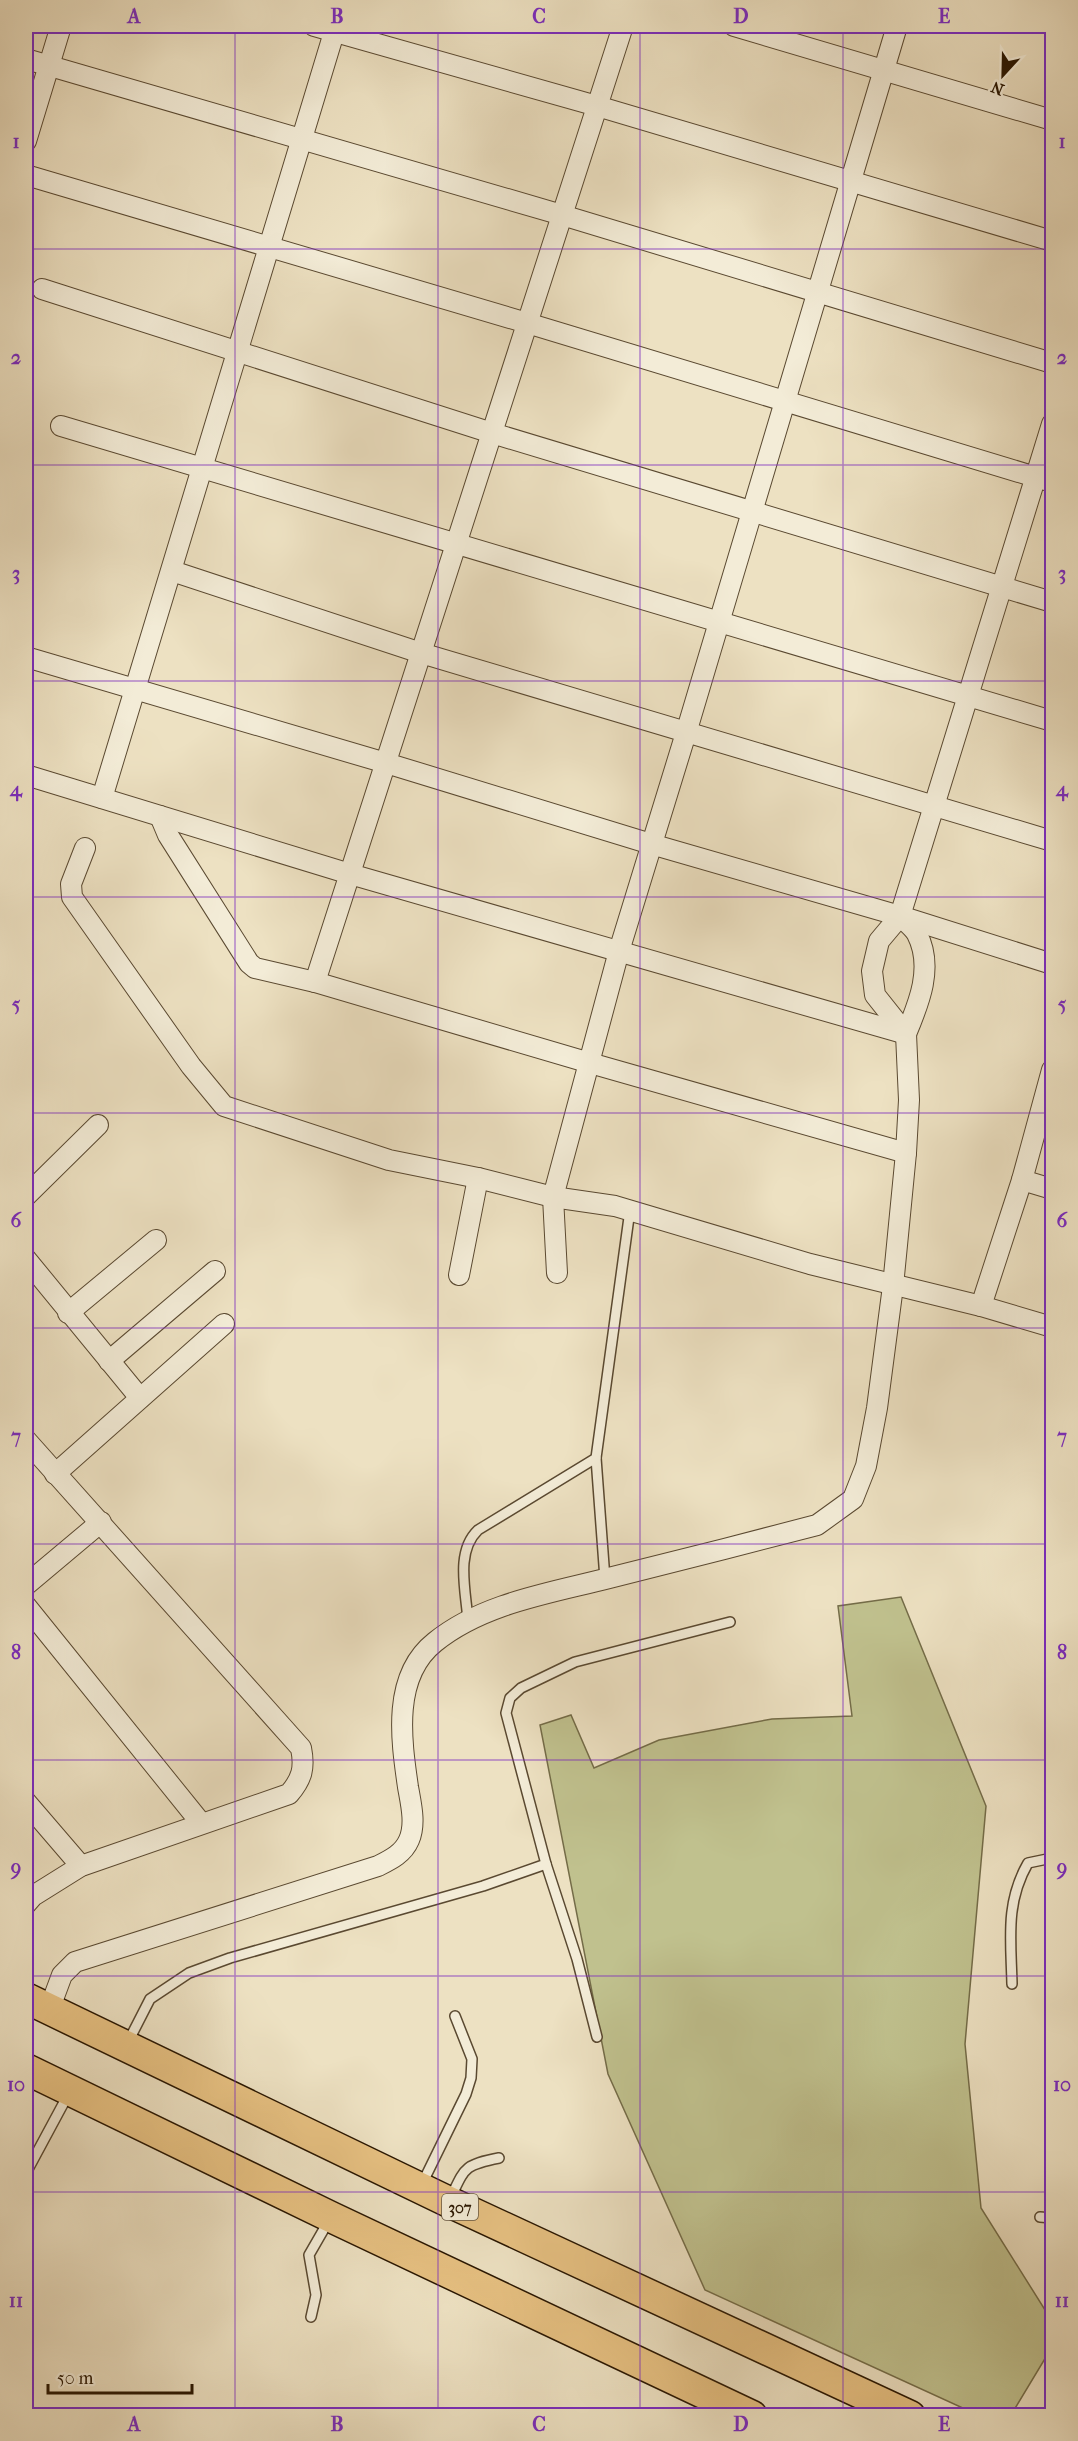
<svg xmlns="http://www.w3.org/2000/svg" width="1078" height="2441" viewBox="0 0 1078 2441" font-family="'IM FELL French Canon',serif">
<rect width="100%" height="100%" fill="#ede1c2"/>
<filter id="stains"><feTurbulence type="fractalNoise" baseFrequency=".00333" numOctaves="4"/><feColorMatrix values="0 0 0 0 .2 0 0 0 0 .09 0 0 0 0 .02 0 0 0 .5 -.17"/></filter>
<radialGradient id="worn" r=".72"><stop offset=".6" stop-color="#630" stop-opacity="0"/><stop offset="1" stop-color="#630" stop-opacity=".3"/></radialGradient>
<!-- green -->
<path fill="#c0c18e" stroke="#746c48" stroke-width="1.5" d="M901 1597 986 1806 965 2044 981 2208 1052 2321V2347L1011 2415H978L705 2290 608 2074 540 1725 571 1715 594 1768 659 1740 772 1719 852 1716 838 1606Z"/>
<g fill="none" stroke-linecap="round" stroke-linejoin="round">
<defs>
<g id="service">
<path d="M596 1458 605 1579"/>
<path d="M468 1621C466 1591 455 1552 478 1530L596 1458 630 1210"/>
<path d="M546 1864 577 1959 597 2037"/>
<path d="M1012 1984C1011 1940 1005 1903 1028 1863L1052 1858"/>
<path d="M128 2042 150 1999 189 1973 230 1958 483 1886 546 1864 506 1713 510 1698 521 1688 575 1662 730 1622"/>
<path d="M26 2173 69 2093"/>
<path d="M421 2186 466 2094 471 2078 472 2059 455 2016"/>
<path d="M450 2199C465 2168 463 2165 499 2158"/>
<path d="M1040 2217 1052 2218"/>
<path d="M311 2317 316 2295 309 2255 328 2222"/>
</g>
<g id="minor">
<path d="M314 26 597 106 1052 241"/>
<path d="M734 26 1052 120"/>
<path d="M26 59 562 215 1052 363"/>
<path d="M26 141 61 26"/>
<path d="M26 175 527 323 1052 482"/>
<path d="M42 289 492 433 1052 602"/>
<path d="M61 426 1052 721"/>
<path d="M172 571 421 653 1052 841"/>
<path d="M26 657 386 763 651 844 900 916 1052 964"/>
<path d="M26 775 350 874 906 1034C919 1003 934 967 917 934 914 928 906 922 901 917"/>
<path d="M102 798 336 26"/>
<path d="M160 816 168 835 249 963 255 968 315 982 590 1063 906 1153"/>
<path d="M85 848 71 884 72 897 191 1066 224 1106 389 1160 478 1178 553 1197 615 1206 810 1264 981 1306 1052 1327"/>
<path d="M315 982 623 26"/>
<path d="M1022 1180 1052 1189"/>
<path d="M26 1196 98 1125"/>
<path d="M26 1259 140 1398"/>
<path d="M557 1273 553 1197 619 951 686 733 897 26"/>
<path d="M459 1275 478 1178"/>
<path d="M981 1306 1022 1180 1052 1070"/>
<path d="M68 1313 156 1240"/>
<path d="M109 1361 215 1271"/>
<path d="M26 1440 301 1748C305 1768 302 1779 289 1794L81 1866 33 1896 26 1904"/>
<path d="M55 1474 224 1324"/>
<path d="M26 1585 101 1522"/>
<path d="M26 1606 201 1823"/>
<path d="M26 1802 81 1866"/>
<path d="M49 2010 62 1975 75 1962 378 1866C390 1860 403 1854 409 1840 416 1824 411 1804 408 1787 401 1739 392 1676 435 1642 483 1603 551 1593 609 1578 678 1561 748 1543 817 1525L853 1499 866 1466 877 1408 893 1286 906 1153 909 1100 906 1034 875 995 872 971 879 941 900 916 1052 424"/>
</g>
<g id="primary">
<path d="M26 1998 449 2202 910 2416"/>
<path d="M26 2069 331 2217 752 2416"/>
</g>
</defs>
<!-- service casing -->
<use href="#service" stroke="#5a4931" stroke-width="12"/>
<!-- minor casing -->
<use href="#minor" stroke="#5a4931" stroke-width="22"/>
<!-- primary casing -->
<use href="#primary" stroke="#291601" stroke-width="33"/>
<!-- service -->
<use href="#service" stroke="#f3ecd7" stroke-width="9"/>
<!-- minor -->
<use href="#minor" stroke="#f3ecd7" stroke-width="20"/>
<!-- primary -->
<use href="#primary" stroke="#e6c081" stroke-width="30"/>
</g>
<!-- grid -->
<path fill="none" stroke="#7b2cbf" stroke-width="1.5" stroke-opacity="0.55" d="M235 26V2416M438 26V2416M640 26V2416M843 26V2416M26 249H1052M26 465H1052M26 681H1052M26 897H1052M26 1113H1052M26 1328H1052M26 1544H1052M26 1760H1052M26 1976H1052M26 2192H1052"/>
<g text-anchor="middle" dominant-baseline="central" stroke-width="4.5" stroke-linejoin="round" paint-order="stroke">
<!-- shield labels -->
<rect fill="#f3ecd7" stroke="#665641" stroke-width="1.5" x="442" y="2194" width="36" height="26" rx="4.5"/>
<g font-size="16" font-weight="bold" fill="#291601">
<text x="460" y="2207">307</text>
</g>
</g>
<!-- margin -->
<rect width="1078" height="2441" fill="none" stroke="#ede1c2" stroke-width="66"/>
<!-- north arrow -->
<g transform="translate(1003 75) rotate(202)" stroke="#f3ecd7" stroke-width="4.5" paint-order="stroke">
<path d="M0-4.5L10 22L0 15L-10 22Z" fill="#291601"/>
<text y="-9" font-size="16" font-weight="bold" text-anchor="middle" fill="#291601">N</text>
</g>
<!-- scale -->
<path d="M48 2384v9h144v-9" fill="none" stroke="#291601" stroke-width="3"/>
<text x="57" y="2384" font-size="18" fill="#291601" stroke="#f3ecd7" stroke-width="4.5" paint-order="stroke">50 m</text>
<rect x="33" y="33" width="1012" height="2375" fill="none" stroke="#7b2cbf" stroke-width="2"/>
<g font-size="20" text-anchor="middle" font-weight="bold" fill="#7b2cbf">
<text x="134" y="23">A</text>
<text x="337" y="23">B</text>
<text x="539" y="23">C</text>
<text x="741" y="23">D</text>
<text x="944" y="23">E</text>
<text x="16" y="148">1</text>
<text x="1062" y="148">1</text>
<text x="16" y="364">2</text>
<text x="1062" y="364">2</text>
<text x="16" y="580">3</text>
<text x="1062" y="580">3</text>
<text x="16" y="796">4</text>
<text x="1062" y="796">4</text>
<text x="16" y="1011">5</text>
<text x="1062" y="1011">5</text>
<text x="16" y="1227">6</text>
<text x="1062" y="1227">6</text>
<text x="16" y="1443">7</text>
<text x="1062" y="1443">7</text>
<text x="16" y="1659">8</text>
<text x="1062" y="1659">8</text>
<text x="16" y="1875">9</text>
<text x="1062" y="1875">9</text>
<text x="16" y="2091">10</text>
<text x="1062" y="2091">10</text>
<text x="16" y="2307">11</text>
<text x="1062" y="2307">11</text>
<text x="134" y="2431">A</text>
<text x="337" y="2431">B</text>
<text x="539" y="2431">C</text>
<text x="741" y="2431">D</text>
<text x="944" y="2431">E</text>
</g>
<rect width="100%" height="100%" filter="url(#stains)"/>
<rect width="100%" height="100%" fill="url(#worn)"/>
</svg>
